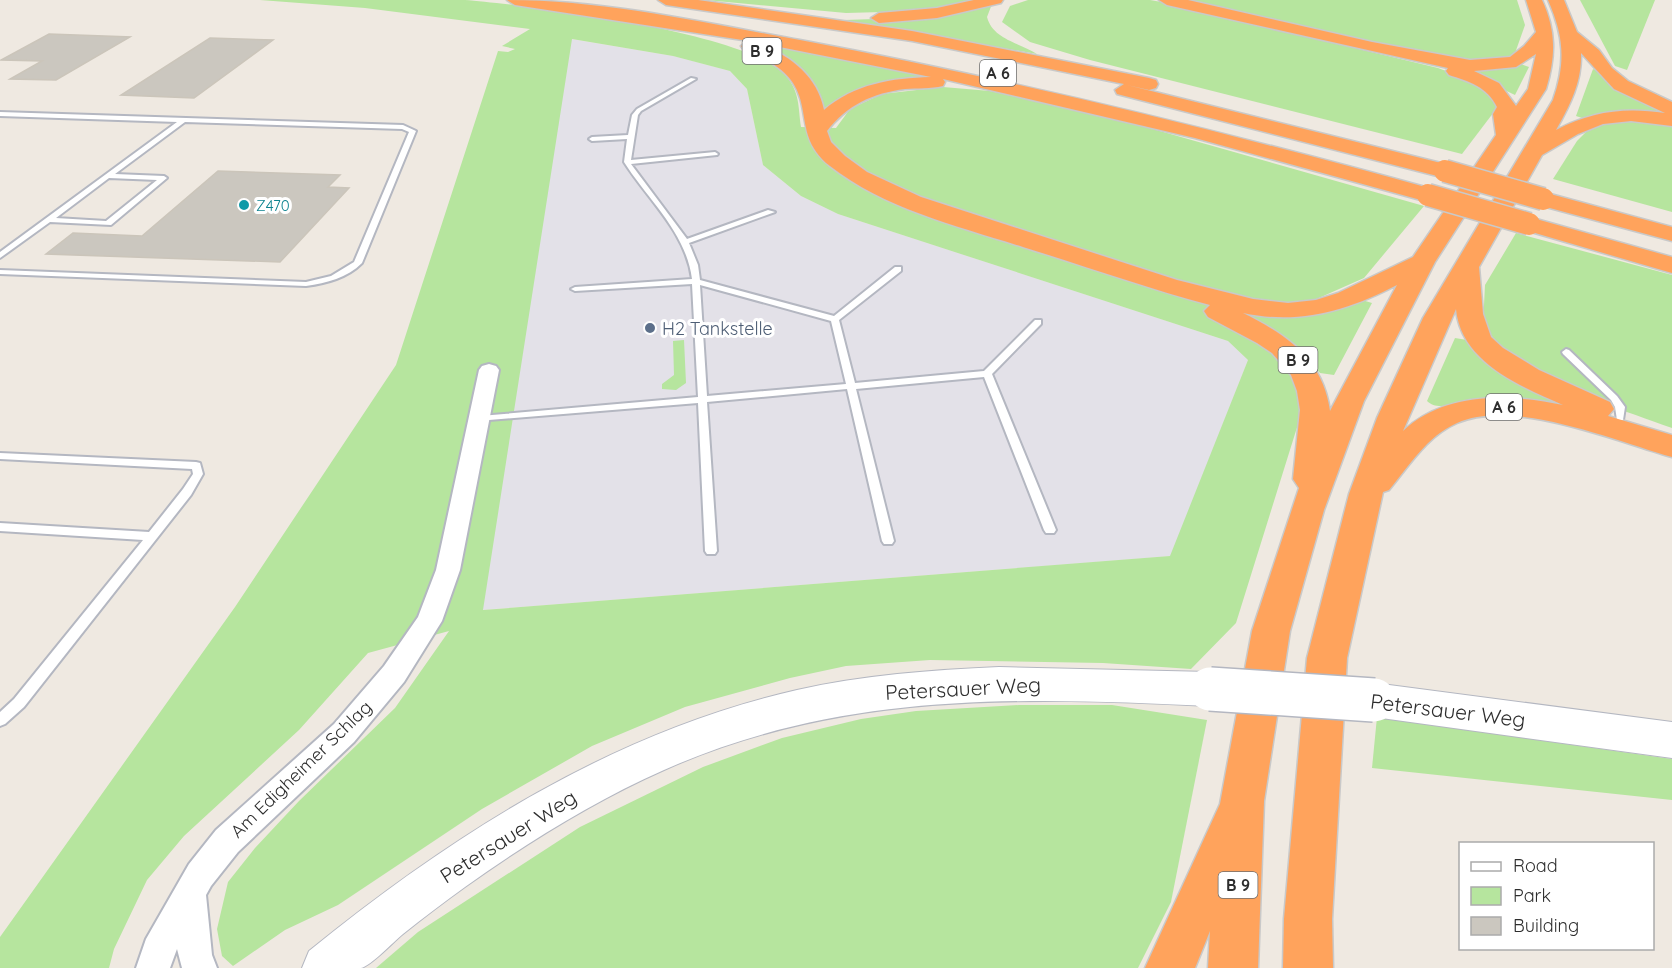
<svg xmlns="http://www.w3.org/2000/svg" width="1672" height="968" viewBox="0 0 1672 968" font-family="Quicksand,sans-serif">
<rect width="100%" height="100%" fill="#efe9e1"/>
<!-- industrial -->
<path fill="#e3e1e8" d="M571 39 673 56 730 71 747 89 763 165 801 196 838 214 1228 341 1248 360 1171 556 482 610Z"/>
<!-- green -->
<g fill="#b6e59e" fill-rule="evenodd">
<path d="M260 0C328 0 398 0 465 0 527 5 749 32 786 76 800 92 798 107 801 127L836 128 850 109 882 94 943 87 990 91 1135 124 1424 206 1364 278 1312 301 1294 316 1324 314 1362 300 1372 303 1334 375 1320 373 1294 345 1287 357 1304 405 1236 623 1191 669 1103 663 930 660 846 666 790 678 685 707 592 746 482 809 338 905 285 930 233 966 222 956 217 929 228 882 255 848 299 801 395 708 449 631 368 653 299 730 184 836 147 880 114 949 109 968H0V937L235 607 396 365 498 51 508 52 515 49 502 46 530 29 365 8ZM572 39 673 56 730 71 747 89 763 165 801 196 838 214 1228 341 1248 360 1170 556 483 610Z"/>
<path d="M706 0H974L919 11 846 13Z"/>
<path d="M1028 0H1150L1167 3 1438 68C1463 77 1482 85 1500 104L1462 154 1090 60 1030 42 1002 22 1010 6Z"/>
<path d="M1182 0H1517L1525 25 1514 56 1477 61 1441 56Z"/>
<path d="M1580 0H1655L1627 70 1615 66Z"/>
<path d="M992 4 987 17C993 40 1021 43 1037 54L844 20 875 19Z"/>
<path d="M750 40 939 77 861 90 828 107H821Z"/>
<path d="M1521 64 1529 67 1515 95 1452 65Z"/>
<path d="M1593 69 1672 112V117L1610 112 1582 118 1576 116Z"/>
<path d="M1620 119 1672 122V212L1553 179 1577 141 1591 127Z"/>
<path d="M1516 233 1672 275V428C1619 408 1546 388 1504 350 1496 343 1490 333 1483 325L1485 285Z"/>
<path d="M1455 338 1467 340 1489 359 1577 406C1545 404 1510 398 1477 399 1462 400 1439 413 1427 401Z"/>
<path d="M684 340 686 383 676 390 662 389V384L674 375 673 341Z"/>
<path d="M1019 705H1112L1207 720 1171 902 1138 968H376L418 932 580 827 703 767 782 738 861 719 916 711Z"/>
<path d="M1377 717 1672 759V800L1372 768Z"/>
</g>
<!-- building -->
<g fill="#cbc7bf" stroke="#cbc5ba" stroke-width="1.5">
<path d="M49 34 130 37 56 80 10 79 42 61 1 60Z"/>
<path d="M210 38 273 40 194 98 121 95Z"/>
<path d="M218 171 340 175 328 187 349 188 280 262 46 254 73 233 142 236Z"/>
</g>
<g fill="none" stroke-linecap="round" stroke-linejoin="round">
<defs>
<g id="lane">
<path d="M691 78 696 79 641 111 638 115 631 160 715 152 718 154 717 155 631 164 687 239 768 210 775 212 689 243 698 265 700 280 834 316 895 267H901V271L839 320 855 383 984 371 1035 320H1041V324L992 374 1056 530 1054 533H1046L1044 530 984 377 856 389 894 541 892 544H884L882 541 847 389 707 402 717 551 715 554H707L705 551 698 403 477 421 475 419 477 417 480 416 698 397 692 284 575 291 571 289 575 287 692 279C686 232 648 200 624 162L627 139 592 141 589 139 592 137 628 135 632 115 637 109ZM700 285 831 321 846 384 707 396Z"/>
<path d="M0 112 403 125 416 131 362 263C347 278 327 283 306 286L0 274V270L306 282 331 276 354 262 409 132 402 129 185 122 115 174 164 176 167 178 111 225 50 222 0 258V252L177 122 0 116ZM109 178 157 180 106 221 56 218Z"/>
<path d="M1566 349 1569 350 1617 396 1625 407 1623 420H1617L1615 407 1611 400 1563 354 1562 352Z"/>
<path d="M0 453 196 462 200 463 203 474 191 495 24 707 5 724 0 726V712L14 699 143 540 0 531V523L149 532 183 489 193 474 192 469 0 459Z"/>
</g>
<path id="street" d="M489 364 496 366 499 370 460 570 442 621 404 682 354 742 238 852 211 886 206 895 212 955 217 968H182L177 949 170 968H136L146 939 189 864 216 830 334 724 384 666 418 617 436 570 479 370 482 366Z"/>
<g id="secondary">
<path d="M999 667 1210 672 1224 677 1229 689 1224 701 1210 706C1022 697 840 691 664 770 594 801 528 842 465 887 444 902 423 918 403 934 393 942 371 966 361 968 343 968 320 968 302 968L309 951C453 834 613 732 797 690 863 675 931 670 999 667Z"/>
<path d="M1374 683 1672 722V758L1374 717 1360 712 1355 700 1360 688Z"/>
</g>
<g id="highway">
<path d="M507 0C605 0 704 23 800 40 1014 80 1226 132 1436 190L1439 195 1436 200 1428 202 1195 138 943 79 945 82 943 86C930 89 917 88 905 89 873 93 847 105 827 131L831 142 845 156 867 172 921 197 1177 280 1253 299 1288 303 1316 300 1338 293 1413 257 1496 135 1493 114 1497 107C1488 87 1468 81 1449 75L1446 71 1448 68 1167 5 1159 0H1188L1372 42 1470 60 1510 57 1524 46 1536 32 1526 0H1542C1556 30 1556 56 1546 89L1435 262 1364 401 1324 510 1290 631 1264 801 1258 968H1208L1210 931 1195 968H1145L1220 804 1252 631 1299 488 1293 479 1300 410 1297 391 1291 375 1272 353 1257 343 1208 317 1204 311 1210 305C1146 288 1085 266 1023 247 958 226 885 209 830 166 781 127 833 83 744 50L741 46 749 41 515 5ZM754 42 931 77C892 78 854 84 824 110 817 74 787 53 754 42ZM1536 54 1528 89 1516 106 1499 83 1474 71 1516 67ZM1397 285 1330 411C1323 359 1287 335 1243 313 1299 325 1347 311 1397 285Z"/>
<path d="M658 0H698L912 31 1149 78 1156 80 1158 84 1156 88 1149 90 1127 85 1453 166 1456 171 1453 176 1445 178 1117 94 1115 90 1124 84 912 41 666 5Z"/>
<path d="M974 0H1003L1001 3 937 18 879 23 871 18 879 13 937 8Z"/>
<path d="M1548 0H1564L1577 32 1599 50 1612 68 1628 81 1672 102V126L1631 121 1603 124 1578 134 1542 155 1479 267 1483 314 1491 337 1503 348 1539 370 1610 402 1614 409 1608 416 1672 435V457C1615 441 1514 398 1457 423 1427 436 1409 466 1389 490L1383 492 1347 658 1332 919 1333 968H1283L1284 919 1307 658 1349 494 1377 418 1423 318 1553 100C1566 63 1564 36 1548 0ZM1581 53 1614 89 1665 113C1625 107 1592 111 1556 130 1570 105 1582 82 1581 53ZM1456 309C1461 362 1520 386 1563 405 1510 394 1446 391 1403 431Z"/>
<path d="M1543 192 1672 227V241L1535 204 1532 199 1535 194Z"/>
<path d="M1529 217 1672 257V273L1521 229 1517 224 1521 219Z"/>
</g>
</defs>
<!-- lane casing -->
<use href="#lane" stroke="#b4b7c1" stroke-width="4"/>
<!-- street casing -->
<use href="#street" stroke="#b4b7c1" stroke-width="4"/>
<!-- secondary casing -->
<use href="#secondary" stroke="#b4b7c1" stroke-width="2"/>
<!-- highway casing -->
<use href="#highway" stroke="#c9c9c9" stroke-width="3"/>
<!-- lane -->
<use href="#lane" fill="#fff" fill-rule="evenodd"/>
<!-- street -->
<use href="#street" fill="#fff" fill-rule="evenodd"/>
<!-- secondary -->
<use href="#secondary" fill="#fff" fill-rule="evenodd"/>
<!-- highway -->
<use href="#highway" fill="#ffa35c" fill-rule="evenodd"/>
<defs>
<path id="secondary-bridge" d="M1210 689 1374 700"/>
<g id="highway-bridge">
<path d="M1445 171 1543 199"/>
<path d="M1428 195 1529 224"/>
</g>
</defs>
<!-- secondary-bridge casing -->
<use href="#secondary-bridge" stroke="#b4b7c1" stroke-width="46" stroke-linecap="butt"/>
<!-- highway-bridge casing -->
<use href="#highway-bridge" stroke="#c9c9c9" stroke-width="25" stroke-linecap="butt"/>
<!-- secondary-bridge -->
<use href="#secondary-bridge" stroke="#fff" stroke-width="43"/>
<!-- highway-bridge -->
<use href="#highway-bridge" stroke="#ffa35c" stroke-width="22"/>
</g>
<!-- markers -->
<circle fill="#0f9aa8" stroke="#fff" stroke-width="2" cx="244" cy="205" r="6"/>
<circle fill="#5c6f8a" stroke="#fff" stroke-width="2" cx="650" cy="328" r="6"/>
<g text-anchor="middle" dominant-baseline="central" stroke-width="6" stroke-linejoin="round" paint-order="stroke">
<!-- far-culture labels -->
<g font-size="15" fill="#0d838f" stroke="#fff" text-anchor="start">
<text x="256" y="205">Z470</text>
</g>
<!-- shield labels -->
<g fill="#fff" stroke="#6d6d6d" stroke-width="1.5">
<rect x="742.5" y="38" width="39" height="26" rx="4.5"/>
<rect x="980" y="60" width="36" height="26" rx="4.5"/>
<rect x="1278.5" y="347" width="39" height="26" rx="4.5"/>
<rect x="1486" y="394" width="36" height="26" rx="4.5"/>
<rect x="1218.5" y="872" width="39" height="26" rx="4.5"/>
</g>
<g font-size="16" font-weight="bold" fill="#2e2e2e">
<text x="762" y="51">B 9</text>
<text x="998" y="73">A 6</text>
<text x="1298" y="360">B 9</text>
<text x="1504" y="407">A 6</text>
<text x="1238" y="885">B 9</text>
</g>
<!-- service labels -->
<g font-size="18" fill="#4e5e75" stroke="#fff" text-anchor="start">
<text x="662" y="328">H2 Tankstelle</text>
</g>
<!-- street labels -->
<g font-size="18" fill="#2e2e2e" stroke="#fff">
<text transform="translate(301 769) rotate(-44)">Am Edigheimer Schlag</text>
</g>
<!-- near-street labels -->
<g font-size="21" fill="#2e2e2e" stroke="#fff">
<text transform="translate(963 688) rotate(-3)">Petersauer Weg</text>
<text transform="translate(1448 710) rotate(7)">Petersauer Weg</text>
<text transform="translate(508 836) rotate(-32)">Petersauer Weg</text>
</g>
</g>
<!-- legend -->
<rect x="1459" y="842" width="195" height="108" fill="#ffffff" stroke="#ababab" stroke-width="1.5"/>
<rect x="1471" y="862" width="30" height="9" fill="#ffffff" stroke="#ababab" stroke-width="1.5"/>
<text x="1513" y="872" font-size="18" fill="#2e2e2e">Road</text>
<rect x="1471" y="887" width="30" height="18" fill="#b6e59e" stroke="#ababab" stroke-width="1.5"/>
<text x="1513" y="902" font-size="18" fill="#2e2e2e">Park</text>
<rect x="1471" y="917" width="30" height="18" fill="#cbc7bf" stroke="#ababab" stroke-width="1.5"/>
<text x="1513" y="932" font-size="18" fill="#2e2e2e">Building</text>
</svg>
